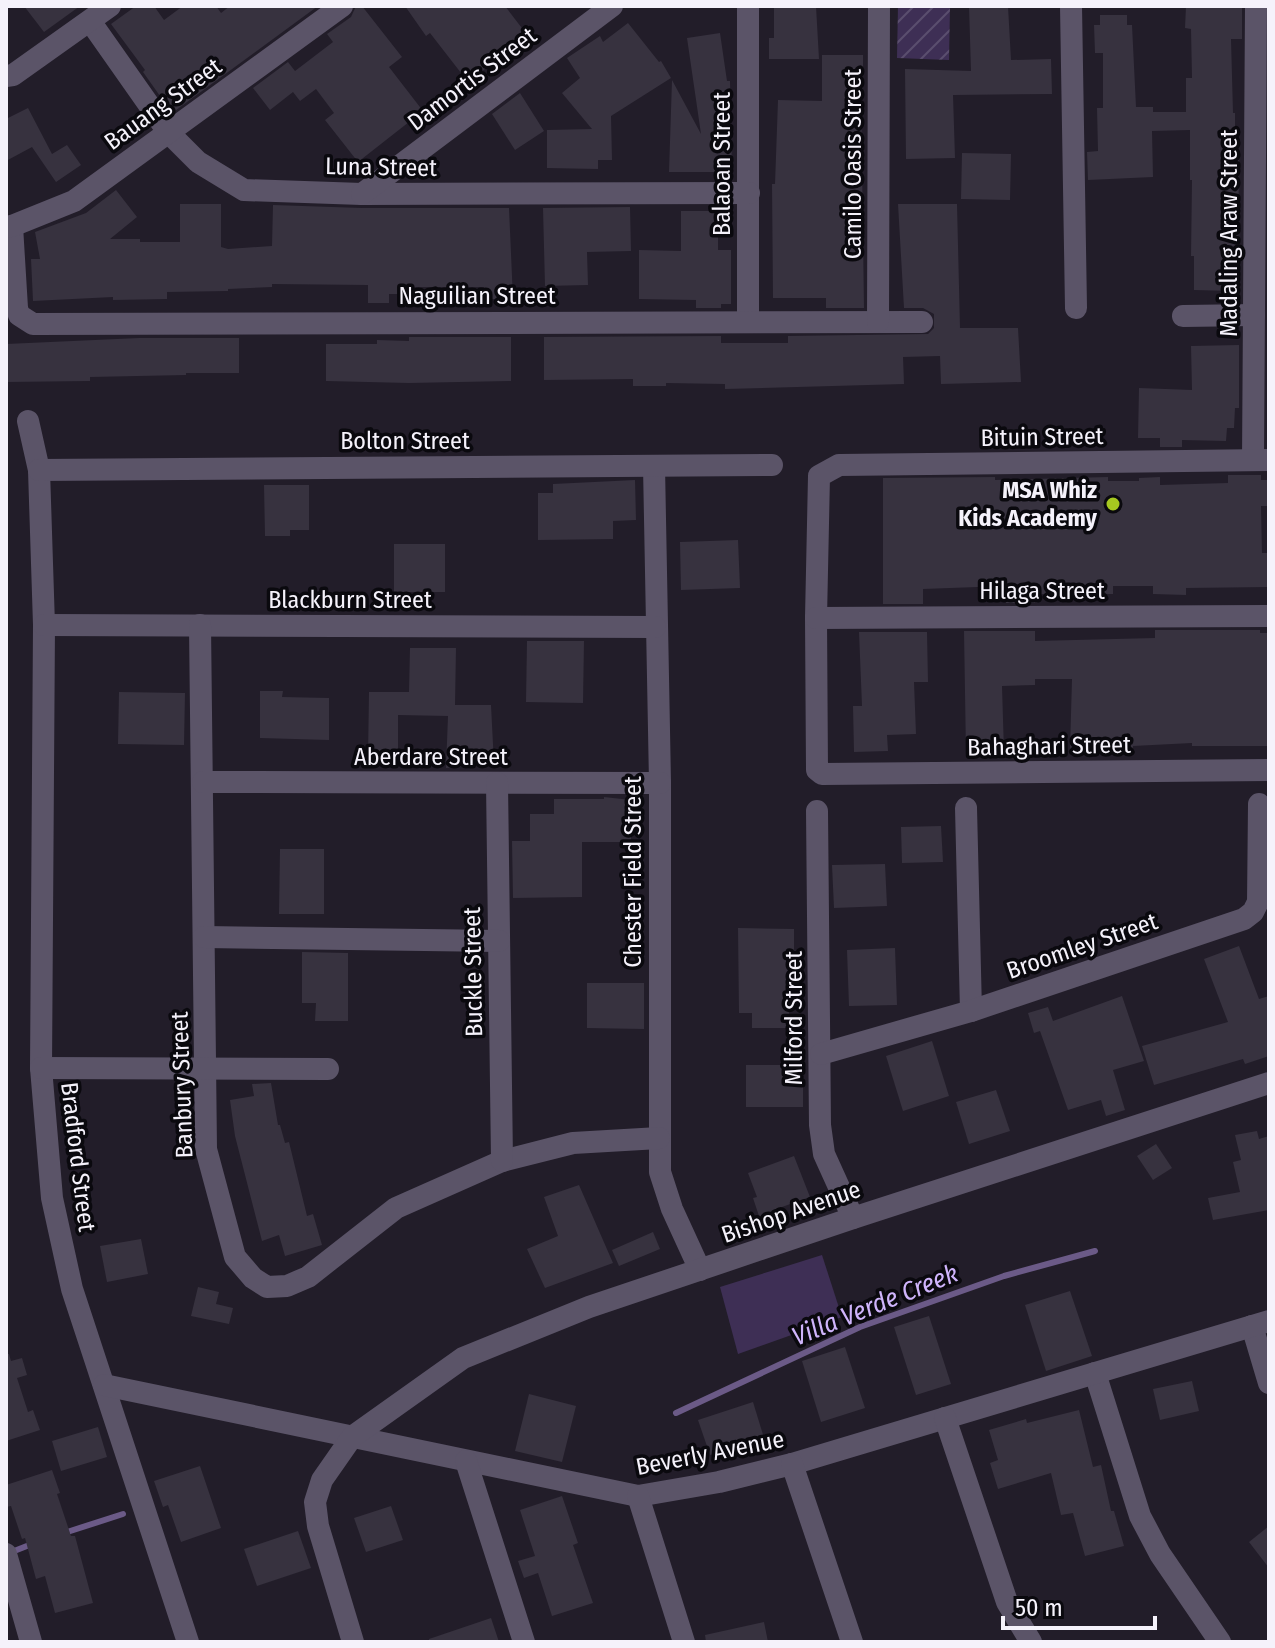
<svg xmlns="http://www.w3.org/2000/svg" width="1275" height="1648" viewBox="0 0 1275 1648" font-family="'Fira Sans Condensed',sans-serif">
<defs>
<pattern id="garden-furrows" width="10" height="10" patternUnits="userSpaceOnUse" patternTransform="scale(2)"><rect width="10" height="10" fill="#3e2f55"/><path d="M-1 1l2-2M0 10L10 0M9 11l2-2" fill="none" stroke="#5a4e6e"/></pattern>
</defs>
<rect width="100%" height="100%" fill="#221d29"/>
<!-- green -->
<path fill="#3e2f55" d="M822 1255 842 1317 738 1354 720 1287Z"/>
<!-- garden -->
<path fill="url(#garden-furrows)" d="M898 6H950L949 60 897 58Z"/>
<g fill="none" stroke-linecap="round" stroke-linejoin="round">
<!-- stream -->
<g stroke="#6b5a87" stroke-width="6">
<path d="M676 1413 860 1327 1004 1276 1095 1251"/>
<path d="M61 1534 123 1514"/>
<path d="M9 1553 32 1544"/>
</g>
</g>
<!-- building -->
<g fill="#37323f">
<path d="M24 6H80L44 32Z"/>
<path d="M136 6H154L164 20 183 6H216L221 13 230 6H318L172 113 143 72 145 70 111 24Z"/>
<path d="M356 6H362L402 57 389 67 423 111 358 162 325 120 334 113 316 89 300 101 293 92 270 110 253 88 288 62 295 71 333 42 327 34 351 17Z"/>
<path d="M405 6H505L528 36 468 82 430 33 426 36Z"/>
<path d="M774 6H816L819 59H769V38H774Z"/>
<path d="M969 6H1008L1011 60 1051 59 1052 94 953 95 955 158 906 159 905 69 971 71Z"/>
<path d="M1186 6 1242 7V39H1231L1233 113H1235V155H1239L1238 256H1232V291L1194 290V256H1191L1192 180H1190V130L1152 131 1153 177 1088 180 1087 152 1098 151 1097 108H1103V53H1095L1094 25H1100V15H1127V25H1132L1136 107H1153V112H1186V78H1192L1191 29 1185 28Z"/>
<path d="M628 23 659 62 661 61 671 78 611 116 612 160H598V169L547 168V130L592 129 562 93 580 78 567 58 600 36 603 42Z"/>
<path d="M720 33 727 81H730L732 172H669L672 80 701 134 687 38Z"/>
<path d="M822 55H863V94H861L864 308H826V298H773L772 184H775L778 100 822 101Z"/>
<path d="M520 93 544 131 515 150 492 114Z"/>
<path d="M28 108 52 154 67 145 81 165 56 182 32 147 6 161V119Z"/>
<path d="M962 153 1011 154 1010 200 961 199Z"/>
<path d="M116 190 137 217 110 239H140V242H180V204H221V247L228 249 272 246 273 205 362 208H509L513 299H484V287H412V294H389V303H368V285L272 284V287L228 289V291L167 292V299L113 300V297L33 301 31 259H40L35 232 86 213Z"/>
<path d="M898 204H957L960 328H1018L1021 382 941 384 940 356 903 357 904 384 725 389V384L666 383V386H633V379L544 380V337L721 336V343H788V336L928 334 934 328V314L923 308H904Z"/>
<path d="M630 207 631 251 587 252 588 285 545 286 543 208Z"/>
<path d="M681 211H718V250H731V304H721V308H696V300L639 299V250L681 251Z"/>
<path d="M409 337H511V381L409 383 326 381V344H377V340L409 341Z"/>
<path d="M139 338H239V373H186V375L90 377V381L6 382V344Z"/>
<path d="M1239 345V408H1235L1234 428H1227L1226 441 1182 440V447H1160V438H1138L1139 388 1192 390 1191 346Z"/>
<path d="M1228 475H1261V480H1269V506H1261L1262 553H1269V587L1186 588V595L1153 594V586H1113V594H1036L1035 603H1006L1005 586 923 589V604H883V478L995 477V480L1108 477V481H1139V478L1160 477V485L1228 483Z"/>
<path d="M635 480 636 520 613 521V539L538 540V493H553V484Z"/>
<path d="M264 485H309V530H290V536H265Z"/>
<path d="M738 540 740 588 681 590 680 542Z"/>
<rect x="394" y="544" width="51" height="48"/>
<path d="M1155 630H1260V633H1269V746H1192V743L1133 746V751L1070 749 1072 679H1035V685L1002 686 1004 752 966 754 964 631H1035V641L1155 638Z"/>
<path d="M859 632H927L928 682H914L916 734 887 735 888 751 854 752 853 706H862Z"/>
<path d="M527 641H584L583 703 526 702Z"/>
<path d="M410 648H456L455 705H491L494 764 446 768 448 716 398 715V758L368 757 369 692H409Z"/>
<path d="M260 691H283L282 697 329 698V740L260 738Z"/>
<path d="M119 692 185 693 184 745 118 744Z"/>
<path d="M604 797 631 800V842H582V897L513 898 512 841H530V814H554V799H604Z"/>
<path d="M941 826 943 862 902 863 901 827Z"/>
<path d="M280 849H324V914H279Z"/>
<path d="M885 864 887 906 834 908 832 865Z"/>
<path d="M738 928 794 929V968H790L789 1028H752V1013H739Z"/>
<path d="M1239 946 1259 999 1269 996V1056L1245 1064 1243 1059 1154 1085 1142 1046 1228 1022 1204 959Z"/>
<path d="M895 948 897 1005 849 1006 847 950Z"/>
<path d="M302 952 348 953V1021H315L316 1003H302Z"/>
<path d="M587 983H644V1029L587 1028Z"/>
<path d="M1122 996 1144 1061 1113 1070 1125 1110 1106 1116 1101 1100 1068 1110 1040 1031 1034 1033 1028 1013 1048 1007 1053 1021Z"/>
<path d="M932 1041 949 1096 903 1111 886 1056Z"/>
<rect x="746" y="1065" width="57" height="42"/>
<path d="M271 1083 278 1125H280L285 1143 289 1142 307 1216 313 1214 322 1245 285 1256 279 1235 262 1241 235 1136 230 1100 254 1096 252 1084Z"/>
<path d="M996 1090 1010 1131 969 1144 956 1102Z"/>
<path d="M1257 1131 1259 1139 1269 1136V1210L1213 1220 1208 1198 1240 1192 1233 1162 1241 1160 1235 1135Z"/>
<path d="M1156 1144 1172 1168 1153 1180 1137 1156Z"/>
<path d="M794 1156 810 1197 782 1207 785 1216 762 1225 753 1198 757 1197 748 1173Z"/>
<path d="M579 1185 613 1263 545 1288 527 1249 558 1236 544 1197Z"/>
<path d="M653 1232 660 1249 619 1266 612 1250Z"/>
<path d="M141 1239 148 1274 107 1282 100 1246Z"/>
<path d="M198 1287 219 1292 216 1304 233 1308 229 1324 191 1316Z"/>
<path d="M1070 1291 1092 1356 1046 1371 1025 1305Z"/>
<path d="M929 1316 951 1384 916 1395 894 1327Z"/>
<path d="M845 1347 865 1408 821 1422 802 1361Z"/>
<path d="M6 1354H9L11 1361 22 1358 27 1375 17 1378 28 1412 33 1410 40 1430 6 1441Z"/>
<path d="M1192 1381 1199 1411 1160 1420 1153 1389Z"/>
<path d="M529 1394 576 1406 562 1462 515 1451Z"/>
<path d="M753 1402 764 1438 710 1455 698 1420Z"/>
<path d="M1079 1410 1093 1467 1101 1465 1111 1511H1114L1124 1546 1085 1556 1073 1513 1061 1515 1051 1473 998 1489 990 1463 998 1460 989 1430 1026 1419 1027 1423Z"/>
<path d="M98 1427 107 1457 61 1471 52 1441Z"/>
<path d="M200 1466 221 1528 181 1542 168 1505 163 1507 154 1481Z"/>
<path d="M52 1470 60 1493 57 1494 71 1536H75L93 1603 55 1613 45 1576 36 1579 25 1538 22 1539 11 1506 6 1507V1485Z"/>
<path d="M562 1496 578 1543 573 1545 593 1603 552 1616 538 1573 524 1578 518 1561 535 1556 520 1510Z"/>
<path d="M391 1506 403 1540 366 1552 354 1518Z"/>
<path d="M1269 1526V1568L1249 1542Z"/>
<path d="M298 1531 311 1568 257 1586 244 1549Z"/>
<path d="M491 1618 499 1642H429V1639Z"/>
<path d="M764 1622 768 1642H706L705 1635Z"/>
</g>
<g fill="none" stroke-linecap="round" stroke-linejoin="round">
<!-- minor -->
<g stroke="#5b5468" stroke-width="22">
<path d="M748 6V322"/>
<path d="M1071 6 1076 308"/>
<path d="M90 21 168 132 198 162 244 190 362 194 749 193"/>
<path d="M6 76 13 75 110 6"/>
<path d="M362 194 612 6"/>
<path d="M12 226 17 308 19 315 33 324 922 322"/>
<path d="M6 227 12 226 74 201 342 6"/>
<path d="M1183 316 1254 315"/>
<path d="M878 322 879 6"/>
<path d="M28 421 39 470 44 625 41 1068 52 1198 72 1289 188 1642"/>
<path d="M1253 460 1256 6"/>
<path d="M1269 460 839 465 819 476 816 618 817 770 822 774 1269 770"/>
<path d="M654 466 660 783V1172L672 1209 700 1270"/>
<path d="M39 470 772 465"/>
<path d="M816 618 1269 616"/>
<path d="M44 625 655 627"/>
<path d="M200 625 206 1149 235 1257 253 1278 267 1287 287 1286 308 1277 396 1208 502 1161 573 1143 659 1138"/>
<path d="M203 782 660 783"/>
<path d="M497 783 502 1161"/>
<path d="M966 808 971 1011"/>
<path d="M817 811 820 1125 824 1154 853 1218"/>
<path d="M204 937 499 941"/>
<path d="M821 1054 971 1011 1244 919 1253 912 1258 902 1259 804"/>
<path d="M41 1068 328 1069"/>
<path d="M1252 1326 1269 1383"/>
<path d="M1095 1373 1140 1516 1160 1554 1220 1642"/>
<path d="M104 1385 638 1496 719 1482 792 1464 1269 1321"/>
<path d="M945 1418 1007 1602 1031 1642"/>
<path d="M466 1461 524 1642"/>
<path d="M792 1464 852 1642"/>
<path d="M638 1496 684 1642"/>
<path d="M6 1554 31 1642"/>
<path d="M353 1642 318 1526 315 1502 322 1480 352 1437 463 1358 589 1307 853 1218 1269 1083"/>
</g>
</g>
<!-- markers -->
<circle fill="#a6c820" stroke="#0a090e" stroke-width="3" cx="1113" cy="504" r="8"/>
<g text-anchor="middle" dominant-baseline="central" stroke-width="7" stroke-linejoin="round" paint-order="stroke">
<!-- street labels -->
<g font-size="24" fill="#f5f2fb" stroke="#0a090e">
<text transform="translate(472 79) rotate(-37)">Damortis Street</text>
<text transform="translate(163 104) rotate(-36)">Bauang Street</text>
<text transform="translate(722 164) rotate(-90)">Balaoan Street</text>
<text transform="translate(853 164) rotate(-90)">Camilo Oasis Street</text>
<text transform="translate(381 167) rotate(1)">Luna Street</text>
<text transform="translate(1229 233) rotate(-90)">Madaling Araw Street</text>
<text x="477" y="296">Naguilian Street</text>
<text transform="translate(1042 437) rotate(-1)">Bituin Street</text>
<text x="405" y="441">Bolton Street</text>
<text x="1042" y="591">Hilaga Street</text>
<text x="350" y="600">Blackburn Street</text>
<text transform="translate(1049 746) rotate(-1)">Bahaghari Street</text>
<text x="431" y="757">Aberdare Street</text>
<text transform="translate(633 872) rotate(-90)">Chester Field Street</text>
<text transform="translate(1082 946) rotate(-19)">Broomley Street</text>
<text transform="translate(473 972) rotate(-91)">Buckle Street</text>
<text transform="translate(794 1018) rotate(-90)">Milford Street</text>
<text transform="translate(182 1085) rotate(-92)">Banbury Street</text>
<text transform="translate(78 1157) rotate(83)">Bradford Street</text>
<text transform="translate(791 1212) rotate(-19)">Bishop Avenue</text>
<text transform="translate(710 1453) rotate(-11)">Beverly Avenue</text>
</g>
<!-- poi labels -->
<g font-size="24" font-weight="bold" fill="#f5f2fb" stroke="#0a090e" text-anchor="end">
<text x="1097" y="490">MSA Whiz<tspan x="1097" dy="28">Kids Academy</tspan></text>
</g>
<!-- water labels -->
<g font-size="26" font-style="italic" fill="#cfb4fb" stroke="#0a090e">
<text transform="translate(875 1305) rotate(-22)">Villa Verde Creek</text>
</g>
</g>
<!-- border -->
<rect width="1275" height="1648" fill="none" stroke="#f5f2fb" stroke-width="16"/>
<!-- scale -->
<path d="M1003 1616v12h152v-12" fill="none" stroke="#f5f2fb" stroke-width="4"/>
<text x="1015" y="1616" font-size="24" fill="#f5f2fb" stroke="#0a090e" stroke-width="6" paint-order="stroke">50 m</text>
</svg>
